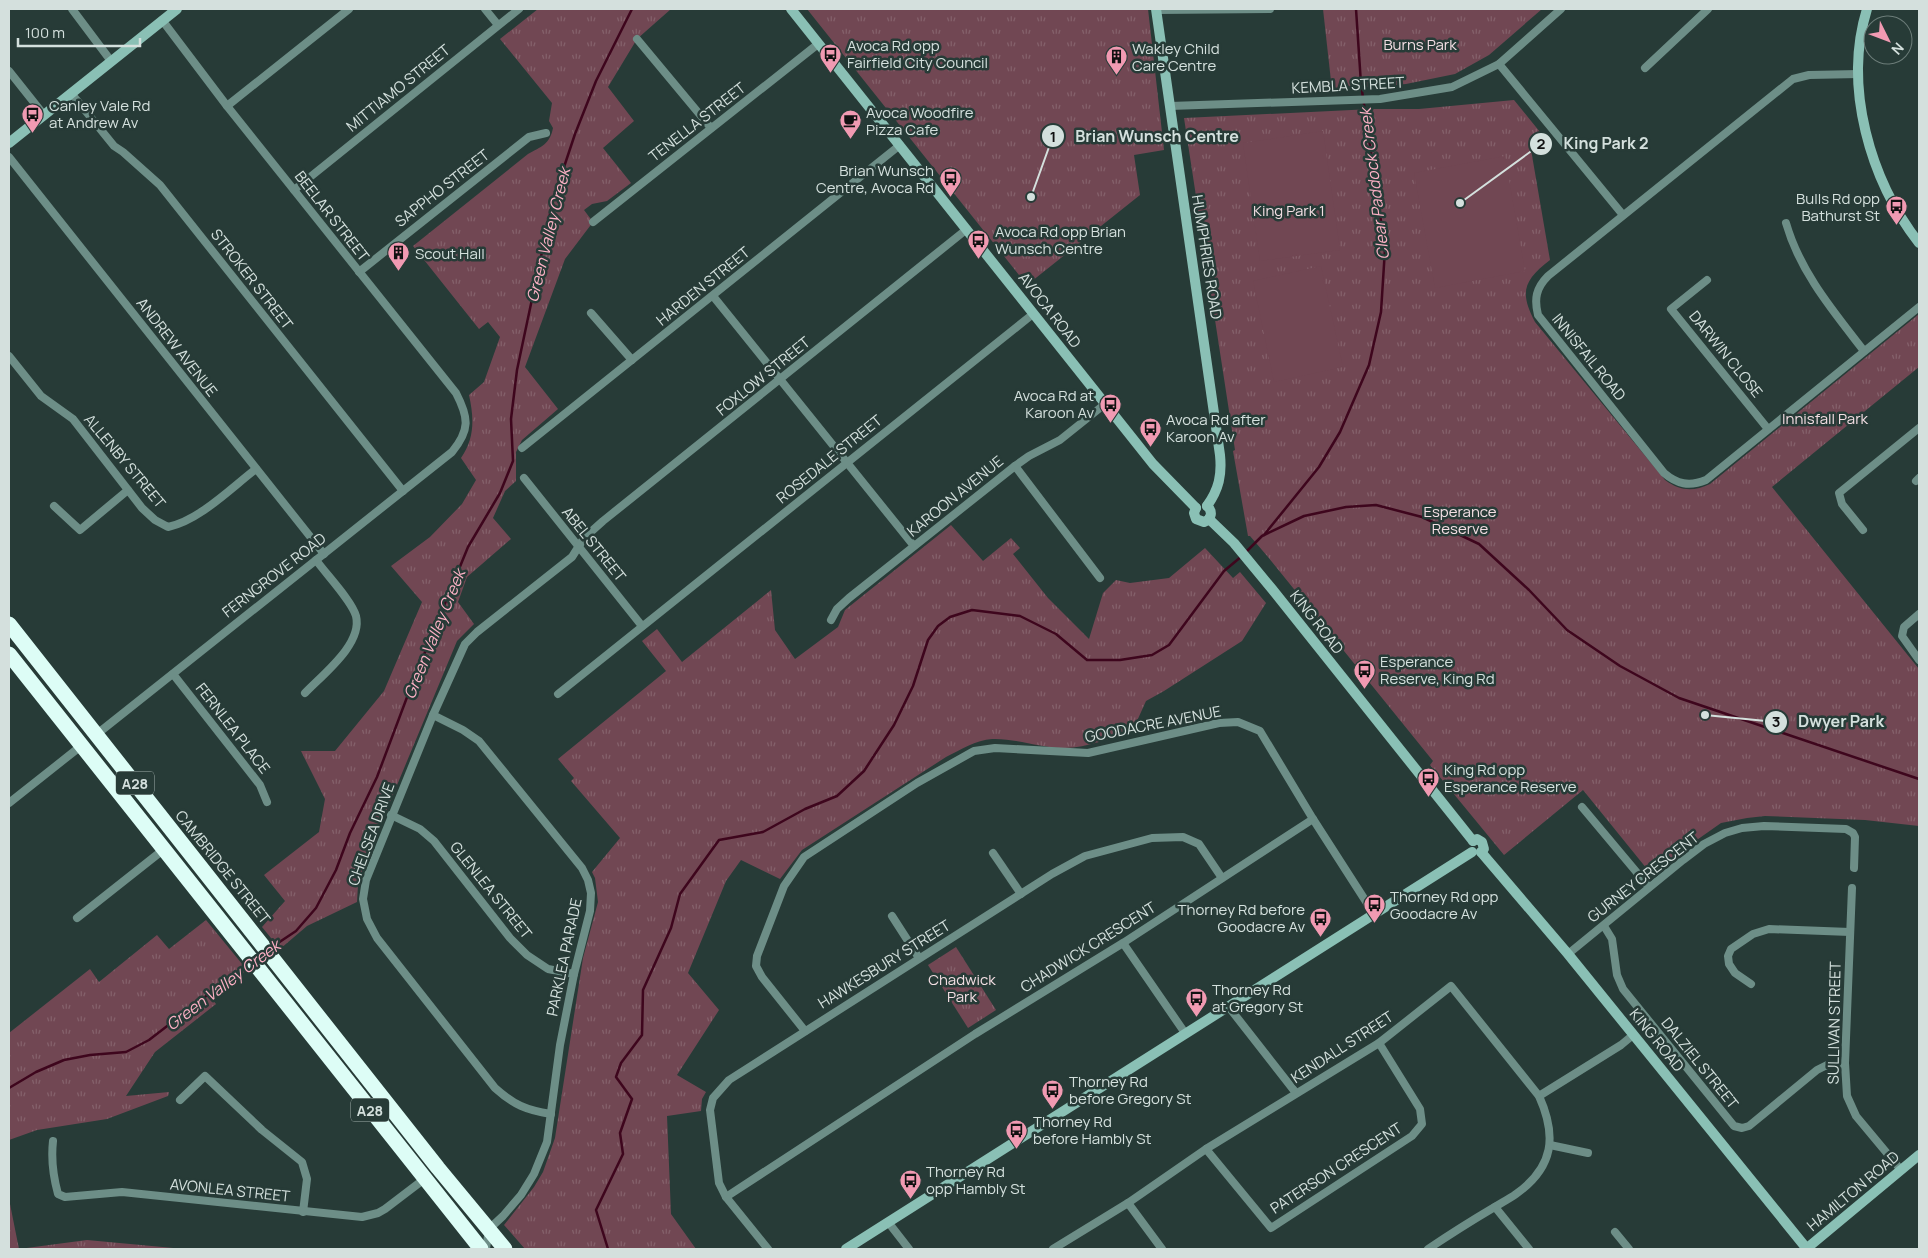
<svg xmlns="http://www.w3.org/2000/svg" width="1928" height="1258" viewBox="0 0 1928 1258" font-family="Manrope,sans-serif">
<defs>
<pattern id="grass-tufts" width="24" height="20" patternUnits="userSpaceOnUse" patternTransform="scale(1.25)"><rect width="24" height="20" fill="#714753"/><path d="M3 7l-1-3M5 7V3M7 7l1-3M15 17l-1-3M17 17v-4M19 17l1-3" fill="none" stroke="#84616b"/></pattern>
</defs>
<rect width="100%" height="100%" fill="#273b37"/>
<!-- grass -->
<g fill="url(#grass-tufts)">
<path d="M538 9H671L637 39 608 87 634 121 603 148 631 183 607 201 592 204 584 210 593 222 565 259 525 367 558 409 522 440 516 452V481L505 491 493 518 511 539 467 577 458 602 474 624 457 641 365 862 358 885 357 902 307 926 280 949 262 927 285 901 264 875 319 832 325 799 301 751H335L384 691 422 602 391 566 430 537 462 504 476 480 461 458C475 438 474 418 469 395L484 382 500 337 488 322 479 329 413 246 528 154C541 147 550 144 553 128L549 121 552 103 500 39Z"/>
<path d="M807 9H1148L1164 150 1134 155 1140 195 1027 285Z"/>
<path d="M1323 9H1542L1489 55 1455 74 1406 84 1332 90Z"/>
<path d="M1514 100 1544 137 1529 138 1550 260C1524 280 1519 292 1535 322L1665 480C1680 491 1693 492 1710 484L1919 314V367L1772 487 1919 669V826L1865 820 1765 816 1747 818 1721 823 1657 868 1647 869 1583 790 1504 855 1430 765 1433 761 1268 557 1250 536H1248L1233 451 1235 450 1184 118 1372 109H1419Z"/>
<path d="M951 525 983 561 1011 538 1020 548 1013 554 1048 598 1089 639 1103 593 1116 580 1130 583 1169 578 1205 548 1233 578 1240 572 1266 603 1242 641 1164 691 1146 701 1132 732C1111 737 1087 748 1065 748 1040 748 1016 738 992 739 976 740 960 750 946 757L802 850 780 879 741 860 726 881 688 973 719 1010 677 1075 706 1092 702 1099 701 1111 667 1116 671 1214 696 1249H525L504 1225 534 1187 543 1172 555 1138 583 958 598 902 595 878 592 872 620 838 571 781 574 778 558 759 666 671 642 641 657 629 682 662 771 590 775 630 795 659 838 627 845 610Z"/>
<path d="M206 920 247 970 211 998 216 1004 155 1052 126 1096 169 1092 168 1096 107 1119 37 1130 9 1140V1033L90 969 99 982 157 935 169 949Z"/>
<path d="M956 947 996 1010 968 1028 928 965Z"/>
<path d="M9 1199 19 1249 87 1240 184 1249H9Z"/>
</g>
<!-- pitch -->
<g fill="#714753">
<path d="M1323 131 1340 250 1260 261 1243 143Z"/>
<path d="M1505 156 1525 271 1435 288 1414 173Z"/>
<path d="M1321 266 1343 367 1274 382 1253 281Z"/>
</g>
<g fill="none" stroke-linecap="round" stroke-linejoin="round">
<!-- stream -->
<g stroke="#3e061d" stroke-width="2.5">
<path d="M1264 535 1319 467 1340 432 1369 365 1381 312 1385 249 1361 84 1356 9"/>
<path d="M1246 552 1262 536 1304 516 1346 507 1376 505 1422 517 1479 544 1529 590 1567 630 1620 666 1679 698 1919 779"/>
<path d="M272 947 296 931 316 908 336 870 350 833 377 777 412 684 468 547 500 493 513 461 511 419 517 370 553 200 575 134 596 81 632 9"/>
<path d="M9 1088 36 1072 64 1060 90 1055 126 1052 149 1040 249 963"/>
<path d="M608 1249 596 1210 623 1154 620 1133 632 1099 616 1077 621 1063 642 1035 643 990 671 928 680 894 719 840 763 832 805 809 837 796 864 771 894 725 913 686 928 640 938 626 950 617 972 610 1020 616 1056 634 1087 660H1120L1152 655 1169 645 1224 571 1242 556"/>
</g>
<!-- street -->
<g stroke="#6d8e87" stroke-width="8">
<path d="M72 9 111 61"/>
<path d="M485 9 498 25"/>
<path d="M1157 10 1270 9"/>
<path d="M637 39 711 128"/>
<path d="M1499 64 1623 215"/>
<path d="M1645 68 1708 9"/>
<path d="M9 71 44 115"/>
<path d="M1859 74 1809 75 1793 79 1548 276C1536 288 1534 299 1538 315L1664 473C1677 484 1689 487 1706 480L1919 307"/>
<path d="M71 93 114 146 123 152 160 185 403 491"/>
<path d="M227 106 349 9"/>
<path d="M1170 106 1380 99 1452 87 1499 64 1561 9"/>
<path d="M9 157 324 554"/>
<path d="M294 190 519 9"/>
<path d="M593 222 818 44"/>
<path d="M1786 223C1800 272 1833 311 1864 351"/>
<path d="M359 272 529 137 546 133"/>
<path d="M1707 280 1671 309 1768 429"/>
<path d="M713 296 914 546"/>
<path d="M591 313 632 360"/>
<path d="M9 356 41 396 73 419 142 508 155 520 168 527C200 520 231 488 256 469"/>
<path d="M522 448 900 145"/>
<path d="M1015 466 1100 578"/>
<path d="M524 478 642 626"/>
<path d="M1916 481 1919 478"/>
<path d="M54 506 80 530 128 490"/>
<path d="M1863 530 1842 504 1839 493 1919 428"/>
<path d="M1919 614 1904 627 1902 636 1919 660"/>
<path d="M831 620 837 609 849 598 1015 466 1029 456 1060 440 1105 404"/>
<path d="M173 674 260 785 267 802"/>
<path d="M305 693C322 675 363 644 356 616 352 601 326 574 316 560"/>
<path d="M558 694 1033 314"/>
<path d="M433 715 463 730 479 741 582 868 588 880 591 893 590 911 574 974 560 1045 547 1142 534 1174 521 1195 503 1216 489 1229 486 1249"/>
<path d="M97 734 452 452C470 430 469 418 456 393L227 106 162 20"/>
<path d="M9 803 81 746"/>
<path d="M1582 807 1649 887"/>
<path d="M391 815 420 829 434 841 510 938 527 955 548 969 574 974"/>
<path d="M993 853 1021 894"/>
<path d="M1852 888 1845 1063 1847 1096 1856 1116 1901 1170"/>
<path d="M892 916 919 958"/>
<path d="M77 918 163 850"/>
<path d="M1604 926 1612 939 1617 975 1623 989 1734 1126 1742 1128 1749 1126 1817 1070 1827 1065 1845 1063"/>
<path d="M1123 943 1185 1033"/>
<path d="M1568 954 1683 860 1704 844 1725 833 1742 828 1764 826 1846 829 1853 833 1855 837 1854 868"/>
<path d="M1751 984 1735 973 1729 964 1728 956 1731 949 1753 934 1769 929 1850 932"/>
<path d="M1228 1006 1296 1093"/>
<path d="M805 1031 762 977 756 966 757 956 784 886 804 857 917 783 974 751 995 748 1088 753 1219 723 1238 722 1260 731 1313 819 1374 914"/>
<path d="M1539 1096 1621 1045 1633 1035"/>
<path d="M180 1100 205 1076 262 1130 302 1162 307 1179 303 1212"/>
<path d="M551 1114C526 1110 514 1105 495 1088L377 938 367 919 363 899 366 880 433 715 465 644 477 632 572 557 584 538 603 521 967 229"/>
<path d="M53 1141C51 1159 53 1176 58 1194L65 1197 122 1192 362 1217 378 1213 385 1209 427 1177"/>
<path d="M1550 1145 1588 1153"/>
<path d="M1206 1149 1271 1228 1412 1136 1422 1124 1420 1109 1379 1043"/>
<path d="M726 1197 975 1034 1123 943 1313 819"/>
<path d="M1128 1203 1162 1249"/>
<path d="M1495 1207 1529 1249"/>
<path d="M888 1222 909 1249"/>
<path d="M1615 1232 1629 1249"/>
<path d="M768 1249 726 1197 719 1183 710 1110 713 1098 729 1080 1052 874 1085 856 1152 838 1183 837 1199 844 1222 878"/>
<path d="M1053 1249 1128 1203 1206 1149 1379 1043 1451 986 1539 1096C1557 1136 1554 1167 1516 1194 1509 1199 1501 1203 1493 1208 1471 1221 1449 1235 1428 1249"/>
</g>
<!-- secondary -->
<g stroke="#8ac0b5" stroke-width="10">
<path d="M791 9 1153 464 1196 508"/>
<path d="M1156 9 1220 455C1222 475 1219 489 1207 506"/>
<path d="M1867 9C1843 87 1870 180 1919 243"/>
<path d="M9 143 177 9"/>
<path d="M1196 508 1194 513 1196 519 1204 522C1212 519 1213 511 1207 506"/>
<path d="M1209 519 1234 543 1272 589 1473 841"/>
<path d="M1473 841 1477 839 1482 842 1484 849 1481 852"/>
<path d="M1481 852 1568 954 1807 1249"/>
<path d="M846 1249 1472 852"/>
<path d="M1806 1249 1919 1155"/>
</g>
<!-- highway -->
<g stroke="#ddfdf6" stroke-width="15">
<path d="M9 624 438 1168 505 1249"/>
<path d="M9 654 481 1249"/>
</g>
</g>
<!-- icons -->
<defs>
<symbol id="bus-pin" viewBox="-11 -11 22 30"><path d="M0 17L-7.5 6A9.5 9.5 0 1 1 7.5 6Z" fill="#f19ab2" stroke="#273b37"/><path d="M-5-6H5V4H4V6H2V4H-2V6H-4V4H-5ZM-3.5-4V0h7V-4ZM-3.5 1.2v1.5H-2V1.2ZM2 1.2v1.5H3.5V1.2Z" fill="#111"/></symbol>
<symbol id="building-pin" viewBox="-11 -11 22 30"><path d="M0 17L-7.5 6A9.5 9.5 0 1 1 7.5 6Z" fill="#f19ab2" stroke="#273b37"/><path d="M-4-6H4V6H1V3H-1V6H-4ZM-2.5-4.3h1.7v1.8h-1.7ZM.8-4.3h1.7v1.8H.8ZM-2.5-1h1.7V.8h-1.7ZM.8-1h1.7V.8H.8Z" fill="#111"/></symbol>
<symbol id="cafe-pin" viewBox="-11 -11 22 30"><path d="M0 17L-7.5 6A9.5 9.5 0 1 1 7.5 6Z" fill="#f19ab2" stroke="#273b37"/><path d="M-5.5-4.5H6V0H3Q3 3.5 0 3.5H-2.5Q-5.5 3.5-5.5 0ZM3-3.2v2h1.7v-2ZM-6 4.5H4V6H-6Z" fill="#111"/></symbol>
</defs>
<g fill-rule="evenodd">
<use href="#bus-pin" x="818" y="42" width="25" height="34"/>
<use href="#building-pin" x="1104" y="44" width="25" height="34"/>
<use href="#bus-pin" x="20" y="102" width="25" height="34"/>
<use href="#cafe-pin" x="838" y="108" width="25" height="34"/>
<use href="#bus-pin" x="938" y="166" width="25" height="34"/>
<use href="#bus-pin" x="1884" y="194" width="25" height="34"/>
<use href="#bus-pin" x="966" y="228" width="25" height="34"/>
<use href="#building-pin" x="386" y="240" width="25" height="34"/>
<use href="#bus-pin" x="1098" y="392" width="25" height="34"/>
<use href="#bus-pin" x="1138" y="416" width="25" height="34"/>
<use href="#bus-pin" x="1352" y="658" width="25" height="34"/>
<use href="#bus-pin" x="1416" y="766" width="25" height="34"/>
<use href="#bus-pin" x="1362" y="892" width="25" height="34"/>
<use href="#bus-pin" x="1308" y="906" width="25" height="34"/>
<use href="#bus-pin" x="1184" y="986" width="25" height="34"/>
<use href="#bus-pin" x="1040" y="1078" width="25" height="34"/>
<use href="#bus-pin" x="1004" y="1118" width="25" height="34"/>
<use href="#bus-pin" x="898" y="1168" width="25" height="34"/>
</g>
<g text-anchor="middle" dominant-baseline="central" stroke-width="5" stroke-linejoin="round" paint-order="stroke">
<!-- shield labels -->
<g fill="#273b37" stroke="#a0aeab" stroke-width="1">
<rect x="116" y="771.5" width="38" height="23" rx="4"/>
<rect x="351" y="1098.5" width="38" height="23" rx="4"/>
</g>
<g font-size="14" font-weight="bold" fill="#d4e0dd">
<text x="135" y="783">A28</text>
<text x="370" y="1110">A28</text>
</g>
<!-- park labels -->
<g font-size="15" fill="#f3dee3" stroke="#273b37">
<text x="1420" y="44">Burns Park</text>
<text x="1289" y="210">King Park 1</text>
<text x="1825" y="418">Innisfall Park</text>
<text x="1460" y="511">Esperance<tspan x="1460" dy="17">Reserve</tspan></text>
<text x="962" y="979">Chadwick<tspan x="962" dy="17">Park</tspan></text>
</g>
<!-- poi labels -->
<g font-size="15" fill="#d4e0dd" stroke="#273b37" text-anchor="start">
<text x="847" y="45">Avoca Rd opp<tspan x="847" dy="17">Fairfield City Council</tspan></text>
<text x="1132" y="48">Wakley Child<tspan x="1132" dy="17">Care Centre</tspan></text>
<text x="49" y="105">Canley Vale Rd<tspan x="49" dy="17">at Andrew Av</tspan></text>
<text x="866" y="112">Avoca Woodfire<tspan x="866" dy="17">Pizza Cafe</tspan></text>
<text x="934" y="170" text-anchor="end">Brian Wunsch<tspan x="934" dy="17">Centre, Avoca Rd</tspan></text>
<text x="1880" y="198" text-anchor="end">Bulls Rd opp<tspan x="1880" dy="17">Bathurst St</tspan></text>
<text x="995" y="231">Avoca Rd opp Brian<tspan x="995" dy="17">Wunsch Centre</tspan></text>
<text x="415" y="253">Scout Hall</text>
<text x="1094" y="395" text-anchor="end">Avoca Rd at<tspan x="1094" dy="17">Karoon Av</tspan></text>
<text x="1166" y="419">Avoca Rd after<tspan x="1166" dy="17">Karoon Av</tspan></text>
<text x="1380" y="661">Esperance<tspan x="1380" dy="17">Reserve, King Rd</tspan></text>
<text x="1444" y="769">King Rd opp<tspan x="1444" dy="17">Esperance Reserve</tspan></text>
<text x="1390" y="896">Thorney Rd opp<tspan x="1390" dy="17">Goodacre Av</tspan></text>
<text x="1305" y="909" text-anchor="end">Thorney Rd before<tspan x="1305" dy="17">Goodacre Av</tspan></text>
<text x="1212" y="989">Thorney Rd<tspan x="1212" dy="17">at Gregory St</tspan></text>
<text x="1069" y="1081">Thorney Rd<tspan x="1069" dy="17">before Gregory St</tspan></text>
<text x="1033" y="1121">Thorney Rd<tspan x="1033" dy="17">before Hambly St</tspan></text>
<text x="926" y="1171">Thorney Rd<tspan x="926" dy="17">opp Hambly St</tspan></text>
</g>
<!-- street labels -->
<g font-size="15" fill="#d4e0dd" stroke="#273b37">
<text transform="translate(1348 85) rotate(-3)">KEMBLA STREET</text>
<text transform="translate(398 88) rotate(-39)">MITTIAMO STREET</text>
<text transform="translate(697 122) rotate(-38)">TENELLA STREET</text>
<text transform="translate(442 188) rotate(-38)">SAPPHO STREET</text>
<text transform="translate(332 216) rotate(52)">BEELAR STREET</text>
<text transform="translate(1207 257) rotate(81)">HUMPHRIES ROAD</text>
<text transform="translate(252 279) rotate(52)">STROKER STREET</text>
<text transform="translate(703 286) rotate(-39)">HARDEN STREET</text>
<text transform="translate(1050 310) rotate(52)">AVOCA ROAD</text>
<text transform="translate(177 347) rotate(52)">ANDREW AVENUE</text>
<text transform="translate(1726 354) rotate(51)">DARWIN CLOSE</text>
<text transform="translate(1589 357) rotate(51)">INNISFAIL ROAD</text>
<text transform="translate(763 376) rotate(-39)">FOXLOW STREET</text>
<text transform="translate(829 459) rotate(-39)">ROSEDALE STREET</text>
<text transform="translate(125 461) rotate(50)">ALLENBY STREET</text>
<text transform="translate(955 496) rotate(-39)">KAROON AVENUE</text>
<text transform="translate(594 544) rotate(51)">ABEL STREET</text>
<text transform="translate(274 575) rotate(-38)">FERNGROVE ROAD</text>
<text transform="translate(1317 622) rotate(52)">KING ROAD</text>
<text transform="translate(1153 724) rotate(-11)">GOODACRE AVENUE</text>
<text transform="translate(233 728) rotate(52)">FERNLEA PLACE</text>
<text transform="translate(371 834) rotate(-70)">CHELSEA DRIVE</text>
<text transform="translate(223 867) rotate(51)">CAMBRIDGE STREET</text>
<text transform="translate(1643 877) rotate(-38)">GURNEY CRESCENT</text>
<text transform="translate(491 890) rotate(51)">GLENLEA STREET</text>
<text transform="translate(1088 947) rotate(-32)">CHADWICK CRESCENT</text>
<text transform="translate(564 957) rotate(-78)">PARKLEA PARADE</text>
<text transform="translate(884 964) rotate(-32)">HAWKESBURY STREET</text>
<text transform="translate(1834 1023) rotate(-89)">SULLIVAN STREET</text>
<text transform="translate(1657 1040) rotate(51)">KING ROAD</text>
<text transform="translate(1342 1047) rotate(-33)">KENDALL STREET</text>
<text transform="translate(1700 1063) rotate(51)">DALZIEL STREET</text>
<text transform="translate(1336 1168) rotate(-33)">PATERSON CRESCENT</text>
<text transform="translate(230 1190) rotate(6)">AVONLEA STREET</text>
<text transform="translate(1853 1191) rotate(-40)">HAMILTON ROAD</text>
</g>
<!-- water labels -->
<g font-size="16" font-style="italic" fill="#fdb1c5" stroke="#273b37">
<text transform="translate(1374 184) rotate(-97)">Clear Paddock Creek</text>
<text transform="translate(548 235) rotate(-76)">Green Valley Creek</text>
<text transform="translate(434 634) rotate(-68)">Green Valley Creek</text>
<text transform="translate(223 985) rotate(-37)">Green Valley Creek</text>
</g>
</g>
<!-- callouts -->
<path fill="none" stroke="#d4e0dd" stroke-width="2" d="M1031 197L1053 136M1460 203L1541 144M1705 715L1776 722"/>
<g fill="#d4e0dd" stroke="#273b37" stroke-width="2">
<circle cx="1031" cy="197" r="5"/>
<circle cx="1460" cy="203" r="5"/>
<circle cx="1705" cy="715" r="5"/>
<circle cx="1053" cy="136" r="12"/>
<circle cx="1541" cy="144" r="12"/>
<circle cx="1776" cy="722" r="12"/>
</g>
<g font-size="15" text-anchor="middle" font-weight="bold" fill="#111">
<text x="1053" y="142">1</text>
<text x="1541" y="149">2</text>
<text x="1776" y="727">3</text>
</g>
<g font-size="16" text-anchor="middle" font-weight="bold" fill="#d4e0dd" stroke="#273b37" stroke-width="5" stroke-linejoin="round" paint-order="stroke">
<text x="1157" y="142">Brian Wunsch Centre</text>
<text x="1606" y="149">King Park 2</text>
<text x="1841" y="727">Dwyer Park</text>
</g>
<!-- border -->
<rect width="1928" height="1258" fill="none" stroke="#d4e0dd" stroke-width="20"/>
<!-- north arrow -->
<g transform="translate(1888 40) rotate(132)"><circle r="24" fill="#273b37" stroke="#6c7d79"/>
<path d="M0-4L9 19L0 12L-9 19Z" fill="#f19ab2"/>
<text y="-8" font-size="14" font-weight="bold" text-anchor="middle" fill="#d4e0dd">N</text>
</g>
<!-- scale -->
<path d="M18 38v8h122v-8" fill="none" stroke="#d4e0dd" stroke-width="2.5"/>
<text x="25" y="38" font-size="15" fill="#d4e0dd" stroke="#273b37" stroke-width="4" paint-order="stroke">100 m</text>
</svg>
